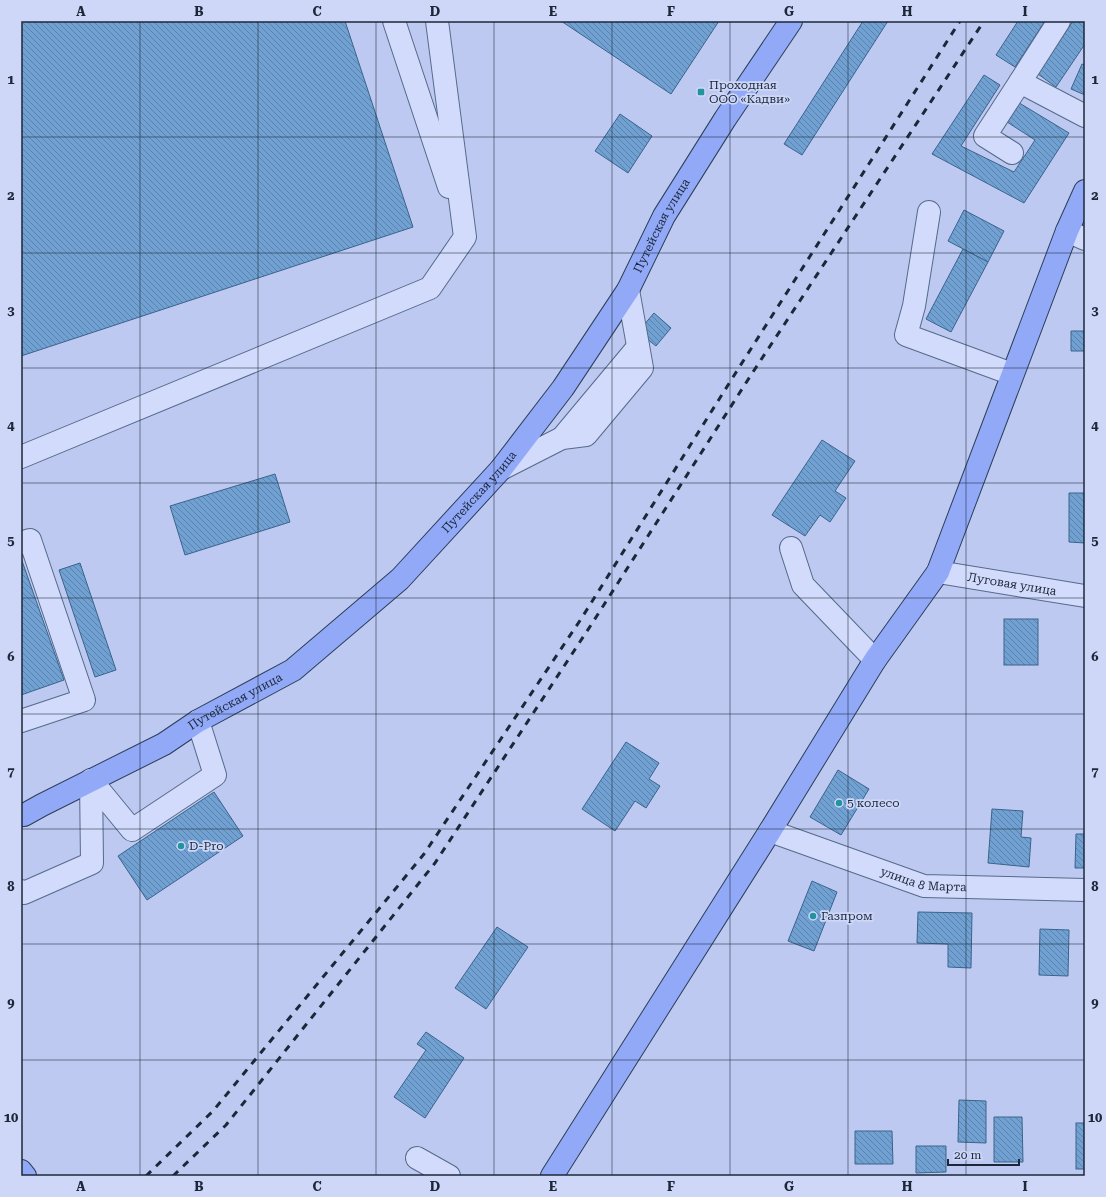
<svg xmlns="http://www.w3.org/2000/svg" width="1106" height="1197" viewBox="0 0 1106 1197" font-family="'Roboto Serif',serif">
<defs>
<pattern id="building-back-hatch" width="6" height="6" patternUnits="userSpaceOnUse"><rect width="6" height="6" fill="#71a1d2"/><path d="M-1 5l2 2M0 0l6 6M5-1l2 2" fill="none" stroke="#5c83ab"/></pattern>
</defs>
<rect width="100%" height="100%" fill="#bec9f1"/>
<!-- building -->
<g fill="url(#building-back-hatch)" stroke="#3a648b">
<path d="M21 21H345L413 227 21 356Z"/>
<path d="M561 21H719L671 94Z"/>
<path d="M863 21H888L802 155 784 144Z"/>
<path d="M1018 21H1045L1015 67 996 55Z"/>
<path d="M1073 21H1085V44L1056 87 1038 74Z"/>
<path d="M1082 64 1085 65V95L1071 89Z"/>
<path d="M984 75 1000 85 961 146 1014 172 1035 140 1004 120 1016 101 1069 133 1024 203 932 154Z"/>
<path d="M620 114 652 136 628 173 595 151Z"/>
<path d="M964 210 1004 231 988 262 948 241Z"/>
<path d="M963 249 988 262 951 332 926 319Z"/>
<path d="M1085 310V362V351H1071V331H1085Z"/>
<path d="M654 313 671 328 656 346 638 332Z"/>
<path d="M822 440 855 461 835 491 846 498 830 522 820 515 805 536 772 515Z"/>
<path d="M275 474 290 522 185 555 170 506Z"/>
<path d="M1069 493H1085V543L1069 542Z"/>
<path d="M21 558 64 680 21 695Z"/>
<path d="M80 563 116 670 95 677 59 570Z"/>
<rect x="1004" y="619" width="34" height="46"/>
<path d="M626 742 659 763 649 779 660 786 646 808 635 801 615 831 582 809Z"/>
<path d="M838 770 869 789 841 835 810 817Z"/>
<path d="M214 792 243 836 147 900 118 856Z"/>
<path d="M992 809 1023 811 1021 837 1031 838 1029 867 988 863Z"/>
<path d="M1076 834H1085V868H1075Z"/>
<path d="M812 881 837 892 814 951 788 941Z"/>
<path d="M918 912 972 913 971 968 948 967V944L917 943Z"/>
<path d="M497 927 528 947 486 1009 455 988Z"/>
<path d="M1040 929 1069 930 1068 976 1039 975Z"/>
<path d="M426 1032 464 1058 425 1118 394 1097 426 1050 417 1044Z"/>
<path d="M959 1100 986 1101V1143L958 1142Z"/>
<path d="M994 1117H1022L1023 1162H994Z"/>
<rect x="1076" y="1123" width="9" height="46"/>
<path d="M855 1131H892L893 1164H855Z"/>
<path d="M916 1146H946V1172L916 1173Z"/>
</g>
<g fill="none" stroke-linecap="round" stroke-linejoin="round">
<defs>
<g id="minor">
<path d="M394 21 449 187"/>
<path d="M1059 21 1020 82 1085 116"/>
<path d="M1012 153 985 136 1020 82"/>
<path d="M929 212 914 306 906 335 1012 374"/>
<path d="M1067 231 1085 239"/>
<path d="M562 438 638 347"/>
<path d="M21 457 430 288 465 237 437 21"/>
<path d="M501 469 562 438 586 435 642 368 628 290"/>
<path d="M21 543 30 540 84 700 21 721"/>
<path d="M791 548 803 585 875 660"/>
<path id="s1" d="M938 572 1085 596"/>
<path d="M91 780 132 830 215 775 198 721"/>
<path id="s2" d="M770 831 924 886 1085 890"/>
<path d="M21 891 24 893 92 863 91 780"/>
<path d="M417 1158 449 1176"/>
</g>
<g id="major">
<path id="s3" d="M21 815H24L42 805 164 744 198 721 293 670 400 579 501 469 563 388 628 290 664 216 725 119 791 21"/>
<path d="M21 1171 25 1176"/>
<path d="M552 1176 770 831 875 660 938 572 1067 231 1085 191"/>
</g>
</defs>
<!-- minor casing -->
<use href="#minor" stroke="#556a8a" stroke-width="24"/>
<!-- major casing -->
<use href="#major" stroke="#2a3f58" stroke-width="24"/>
<!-- minor -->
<use href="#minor" stroke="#d2dbfb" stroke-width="22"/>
<!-- major -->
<use href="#major" stroke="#92a9f8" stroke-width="22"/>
<!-- rail -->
<g stroke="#1b2839" stroke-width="3" stroke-dasharray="7 7" stroke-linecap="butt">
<path d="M146 1176 213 1111 424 854 581 619 740 366 960 21"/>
<path d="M173 1176 226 1125 435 863 591 625 751 375 984 21"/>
</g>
</g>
<!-- grid -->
<path fill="none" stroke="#1b2839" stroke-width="1" stroke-opacity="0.55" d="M140 21V1176M258 21V1176M376 21V1176M494 21V1176M612 21V1176M730 21V1176M848 21V1176M966 21V1176M21 137H1085M21 253H1085M21 368H1085M21 483H1085M21 598H1085M21 714H1085M21 829H1085M21 944H1085M21 1060H1085"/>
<!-- markers -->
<g fill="#21949e" stroke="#ced7f8" stroke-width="1.5">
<rect x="697" y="88" width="8" height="8" rx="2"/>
<circle cx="839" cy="803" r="4"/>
<circle cx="181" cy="846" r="4"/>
<circle cx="813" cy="916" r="4"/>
</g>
<g text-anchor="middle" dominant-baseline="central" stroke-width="3.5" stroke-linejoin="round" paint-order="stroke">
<!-- poi labels -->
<g font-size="12" fill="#1b2839" stroke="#ced7f8" text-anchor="start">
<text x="709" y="85">Проходная<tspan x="709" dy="14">ООО «Кадви»</tspan></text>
<text x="847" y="803">5 колесо</text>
<text x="189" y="846">D-Pro</text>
<text x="821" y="916">Газпром</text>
</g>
<!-- street labels -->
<g font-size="12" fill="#1b2839" stroke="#ced7f8">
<text stroke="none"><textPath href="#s3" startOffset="891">Путейская улица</textPath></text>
<text stroke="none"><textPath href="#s3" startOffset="567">Путейская улица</textPath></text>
<text stroke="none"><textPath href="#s1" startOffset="75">Луговая улица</textPath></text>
<text stroke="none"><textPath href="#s3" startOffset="243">Путейская улица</textPath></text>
<text stroke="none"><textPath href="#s2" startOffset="162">улица 8 Марта</textPath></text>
</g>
</g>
<!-- border -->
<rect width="1106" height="1197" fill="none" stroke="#ced7f8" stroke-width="44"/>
<!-- scale -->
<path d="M948 1159v6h71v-6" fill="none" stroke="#1b2839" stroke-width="2"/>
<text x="954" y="1159" font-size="12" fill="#1b2839" stroke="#ced7f8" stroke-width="3" paint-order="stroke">20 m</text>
<rect x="22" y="22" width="1062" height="1153" fill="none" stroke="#1b2839" stroke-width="1.5"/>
<g font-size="13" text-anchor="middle" font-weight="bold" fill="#1b2839">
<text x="81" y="16">A</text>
<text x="199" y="16">B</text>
<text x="317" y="16">C</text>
<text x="435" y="16">D</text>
<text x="553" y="16">E</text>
<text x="671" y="16">F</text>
<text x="789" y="16">G</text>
<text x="907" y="16">H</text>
<text x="1025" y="16">I</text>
<text x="11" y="84">1</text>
<text x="1095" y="84">1</text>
<text x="11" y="200">2</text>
<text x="1095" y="200">2</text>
<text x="11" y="315">3</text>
<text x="1095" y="315">3</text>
<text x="11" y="430">4</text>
<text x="1095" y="430">4</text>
<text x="11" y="545">5</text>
<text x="1095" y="545">5</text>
<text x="11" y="661">6</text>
<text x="1095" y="661">6</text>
<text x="11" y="776">7</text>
<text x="1095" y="776">7</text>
<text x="11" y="891">8</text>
<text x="1095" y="891">8</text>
<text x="11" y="1007">9</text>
<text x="1095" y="1007">9</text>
<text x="11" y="1122">10</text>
<text x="1095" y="1122">10</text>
<text x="81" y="1191">A</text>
<text x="199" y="1191">B</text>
<text x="317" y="1191">C</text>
<text x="435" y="1191">D</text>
<text x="553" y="1191">E</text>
<text x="671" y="1191">F</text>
<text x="789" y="1191">G</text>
<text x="907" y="1191">H</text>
<text x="1025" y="1191">I</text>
</g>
</svg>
